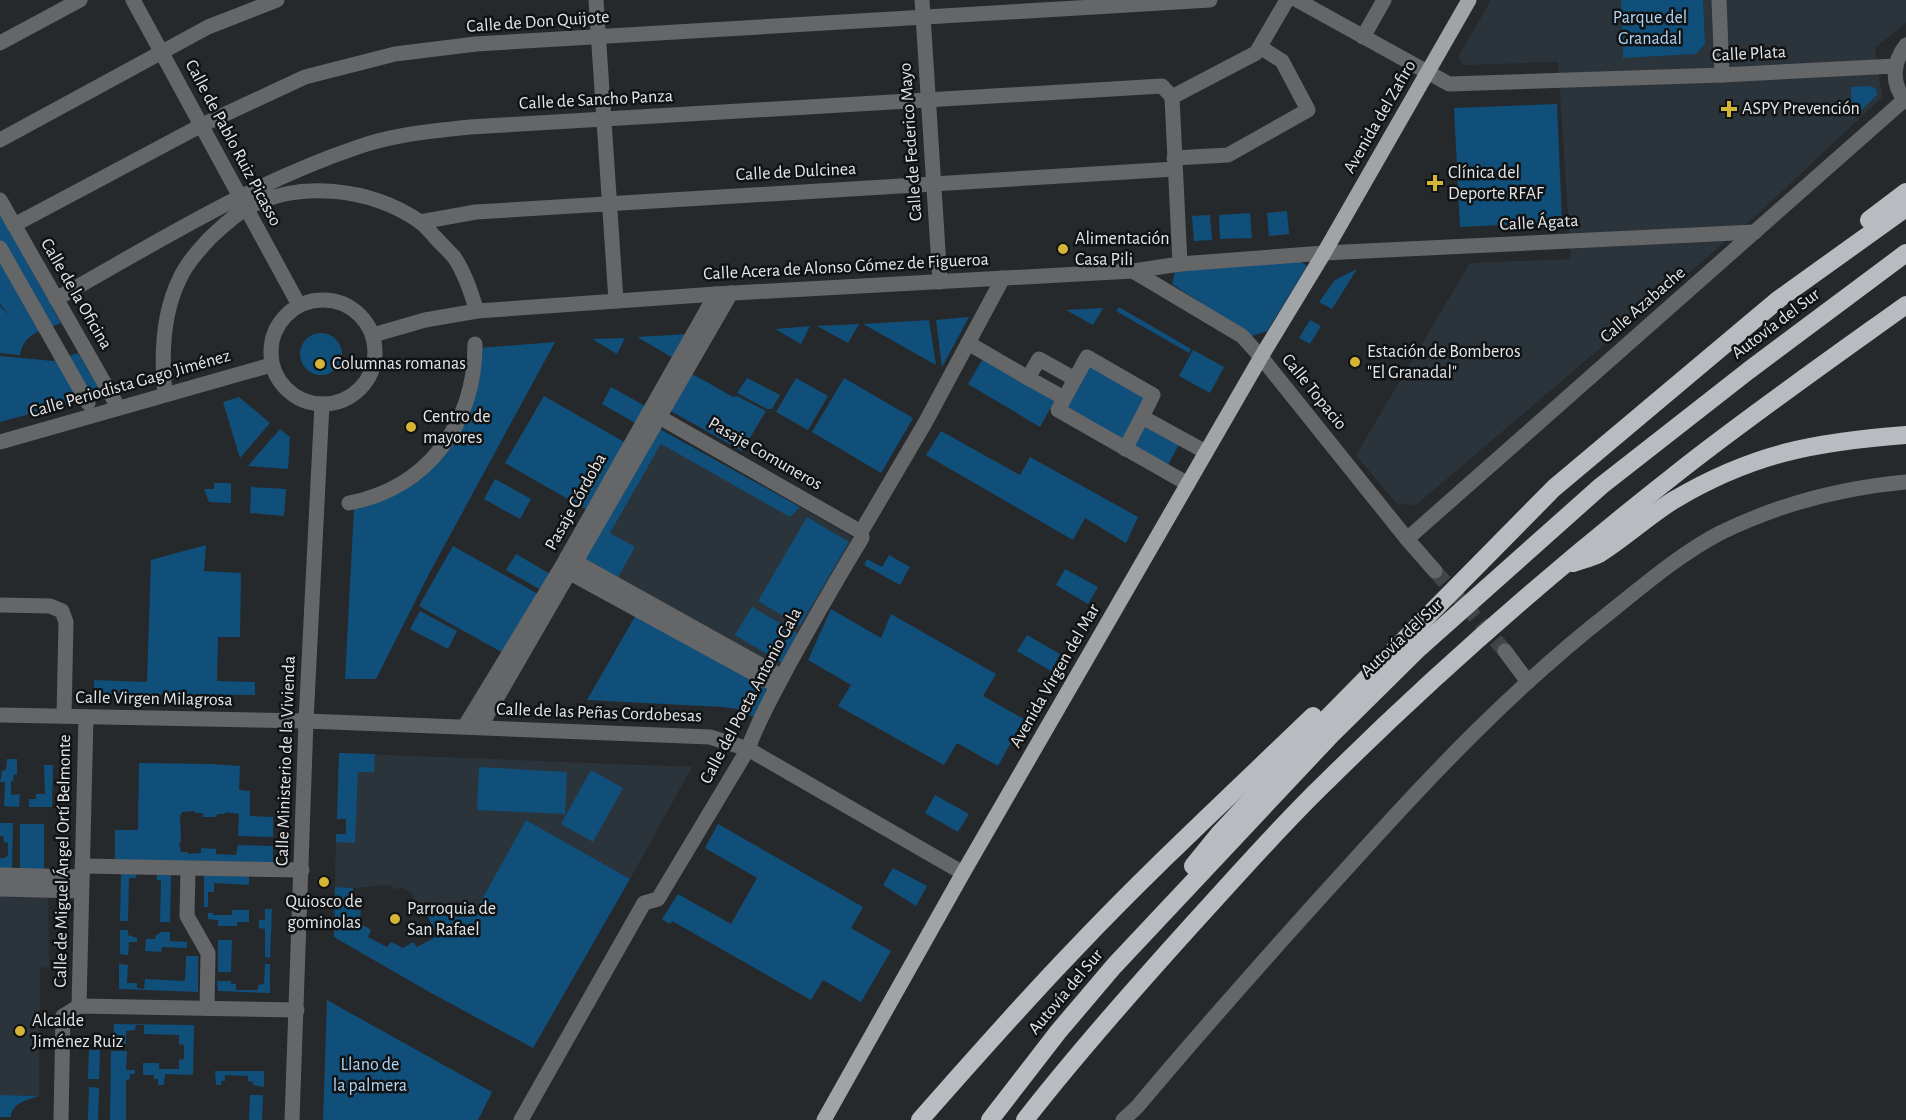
<svg xmlns="http://www.w3.org/2000/svg" width="1906" height="1120" viewBox="0 0 1906 1120" font-family="'Alegreya Sans',sans-serif">
<rect width="100%" height="100%" fill="#26292c"/>
<!-- built -->
<g fill="#2c343b">
<path d="M1491 0H1621L1623 58 1696 54 1705 44 1703 0H1906V23L1875 48 1882 97 1760 212 1416 505 1397 504 1356 455 1470 263 1571 259 1558 62 1465 65 1460 62 1459 56Z"/>
<path d="M661 444 790 516 800 507 857 540 781 672 618 577 610 533Z"/>
<path d="M339 753 692 767 630 879 526 820 472 917 427 915 423 911 420 903 414 899 412 894 403 888 396 889 389 885 353 888 335 887 336 834H346V819H337Z"/>
<path d="M0 894H48L49 967 40 968 39 1096 0 1095Z"/>
</g>
<!-- green -->
<g fill="#104f7a">
<path d="M1621 0H1703L1705 44 1696 54 1623 58Z"/>
<path d="M1871 86 1876 89 1877 95 1852 119 1851 87Z"/>
<path d="M1557 104 1562 222 1460 227 1454 108Z"/>
<path d="M1287 211 1289 234 1269 236 1267 213Z"/>
<path d="M1250 213 1252 238 1220 239 1219 215Z"/>
<path d="M0 214 61 323C42 331 24 332 20 355L0 353V306L11 317 0 304Z"/>
<path d="M1210 215 1212 240 1194 241 1192 216Z"/>
<path d="M1294 257 1307 266 1267 331 1252 336 1172 284 1176 268Z"/>
<path d="M1357 269 1332 309 1319 302 1335 280Z"/>
<path d="M1119 307 1191 349 1189 353 1116 311Z"/>
<path d="M1103 308 1093 325 1066 310Z"/>
<path d="M969 317 942 367 936 320Z"/>
<path d="M929 320 936 365 863 324Z"/>
<path d="M1310 320 1321 326 1310 344 1299 338Z"/>
<path d="M859 324 848 343 817 326Z"/>
<path d="M810 326 801 344 775 329Z"/>
<circle cx="321" cy="354" r="21"/>
<path d="M689 334 675 359 637 337Z"/>
<path d="M625 338 617 354 592 339Z"/>
<path d="M555 342 430 572 376 679H345L354 509 441 455 480 348Z"/>
<path d="M1193 350 1224 367 1210 393 1179 376Z"/>
<path d="M78 353 102 394 0 422V356L53 361Z"/>
<path d="M984 357 1057 396 1040 427 968 384Z"/>
<path d="M1088 360 1151 395 1123 445 1060 410Z"/>
<path d="M689 372 733 397 737 396 766 411 742 451 669 410Z"/>
<path d="M747 378 780 395 772 409H767L737 393Z"/>
<path d="M796 378 828 396 808 430 776 412Z"/>
<path d="M844 378 913 418 881 473 812 432Z"/>
<path d="M611 387 647 407 637 424 602 404Z"/>
<path d="M544 396 626 443 587 510 505 463Z"/>
<path d="M239 397 270 423 240 458 223 402Z"/>
<path d="M1143 420 1181 441 1165 470 1127 448Z"/>
<path d="M658 428 800 507 790 517 661 444 610 533 635 547 618 577 584 558Z"/>
<path d="M280 429 290 437 288 469 248 466Z"/>
<path d="M941 431 1020 475 1030 457 1138 517 1126 543 1085 518 1073 540 926 455Z"/>
<path d="M495 479 531 499 520 519 484 499Z"/>
<path d="M214 483H231V503L209 502 204 489H214Z"/>
<path d="M251 487 286 489 284 516 250 513Z"/>
<path d="M807 517 849 542 800 626 758 601Z"/>
<path d="M206 545 204 571 241 573 240 637H218L217 681 255 682V695L94 694V680L147 682 151 560Z"/>
<path d="M453 546 538 594 505 654 419 606Z"/>
<path d="M516 554 550 574 541 590 506 570Z"/>
<path d="M889 555 910 567 900 585 864 565 867 559 882 567Z"/>
<path d="M1065 569 1098 587 1088 604 1056 585Z"/>
<path d="M752 607 799 634 782 663 735 635Z"/>
<path d="M831 609 881 638 891 614 996 674 983 696 1024 719 998 766 957 743 944 765 838 706 851 685 808 660Z"/>
<path d="M420 611 457 631 448 649 410 629Z"/>
<path d="M637 613 771 691 756 718 737 709 723 707 587 700Z"/>
<path d="M1027 635 1060 654 1051 671 1017 651Z"/>
<path d="M339 753 375 754 374 772H358L355 843 336 842V834H346V819H337Z"/>
<path d="M7 759H17V775L14 774 13 781H11V795L20 794 19 807 4 806 5 782H0L2 771 6 770Z"/>
<path d="M139 763 212 764 240 766 239 790 250 791V816L273 817V837L238 836 239 814 225 812V814H217L216 817H203V813H195V811L182 812 180 816 181 842 179 843 181 852H188V854L201 853V848L216 849V854L236 855 238 845 273 846V864L115 862V830H138Z"/>
<path d="M44 765H53L52 807H29V799H36V794H45Z"/>
<path d="M479 767 567 772 565 814 477 810Z"/>
<path d="M591 770 623 788 593 842 561 824Z"/>
<path d="M935 795 969 814 958 832 925 813Z"/>
<path d="M526 820 630 879 533 1048 431 993 334 937 335 887 353 888V910H361L360 923 371 930 368 937 387 947 391 942 403 948 413 942 417 947 437 936 427 915 472 917Z"/>
<path d="M0 823H13L12 871H0V858H5L8 855V843L4 842 3 836H0Z"/>
<path d="M20 824H44V872L20 871Z"/>
<path d="M718 824 863 907 851 928 891 951 861 1002 823 980 811 1000 672 921 670 924 662 919 678 894 731 924 757 878 705 848Z"/>
<path d="M893 868 927 886 916 906 883 885Z"/>
<path d="M121 874H136V878H129L128 921H120Z"/>
<path d="M157 875H171L170 922H160L161 880H157Z"/>
<path d="M204 875H249V885L214 883V892H208V907H204Z"/>
<path d="M265 909H272L270 958 265 957V929L259 928V920H265Z"/>
<path d="M232 910H249V922H237V926H218V920L208 919V913H213V915H232Z"/>
<path d="M120 930H128V935L137 938V942H129L128 955 120 954Z"/>
<path d="M160 932H170V941L187 942V948L162 947 161 952 145 951 146 939H155L156 935 159 934Z"/>
<path d="M218 940H232L231 972H218Z"/>
<path d="M186 956H198V992L119 989V964L128 965 127 983H137V988L144 989 145 979 185 981Z"/>
<path d="M265 964H270V993L218 991 217 981H231V984H236V990H258V985L264 984Z"/>
<path d="M327 1000 492 1092 478 1120H323Z"/>
<path d="M114 1024 194 1025 193 1075 165 1074 164 1085H158V1079H154V1075H143V1063H159V1069H179V1060L184 1059V1045L179 1044V1035L144 1034V1025H136L135 1030 126 1031V1044H113Z"/>
<path d="M89 1050H100L99 1079H88Z"/>
<path d="M111 1051H127L126 1070H135V1074H130V1079L126 1080V1120H110Z"/>
<path d="M215 1071H264V1087L253 1085V1082L248 1081V1076L225 1075V1081H221V1085H216Z"/>
<path d="M89 1087 99 1088 98 1120H88Z"/>
<path d="M0 1095 39 1096C28 1100 12 1102 11 1117H0Z"/>
<path d="M250 1095H263L262 1120H249Z"/>
</g>
<g fill="none" stroke-linecap="round" stroke-linejoin="round">
<!-- minor-tunnel -->
<path stroke="#424548" stroke-width="15" stroke-dasharray="15 8" stroke-linecap="butt" d="M1435 571 1505 651"/>
<!-- minor -->
<g stroke="#656668" stroke-width="15">
<path d="M133 0 299 305"/>
<path d="M596 0 616 301"/>
<path d="M922 0 940 282"/>
<path d="M1297 0 1449 84 1722 75 1895 66"/>
<path d="M1719 0 1722 75"/>
<path d="M1363 37 1384 0"/>
<path d="M0 43 80 0"/>
<path d="M1906 45C1892 63 1891 84 1906 102"/>
<path d="M0 140 208 27 277 0"/>
<path d="M1174 158 1228 155 1308 110 1282 61 1260 47"/>
<path d="M0 200 118 407"/>
<path d="M420 222 476 212 1175 169"/>
<path d="M14 225 202 125 305 77 395 54 476 44 1210 0"/>
<path d="M0 248 88 403"/>
<path d="M1180 264 1172 97 1256 53 1287 0"/>
<path d="M1133 271 1242 336 1261 357 1407 539 1435 571"/>
<path d="M56 299C154 244 251 183 358 147 394 134 433 131 470 127L1162 86 1172 97"/>
<circle cx="323" cy="352" r="52"/>
<path d="M373 335 425 320 477 311 716 294 1133 271 1180 264 1324 253 1755 232"/>
<path d="M968 343 1028 378 1039 359 1075 379 1087 357 1153 395 1142 417 1206 452"/>
<path d="M1028 378 1064 398"/>
<path d="M1075 379 1058 410 1188 484"/>
<path d="M165 394C161 355 162 314 180 278 187 263 199 250 210 238 221 228 232 217 245 209 298 179 370 188 419 221 425 225 430 232 435 237 441 244 448 250 454 257 465 273 471 293 477 311"/>
<path d="M654 414 861 532"/>
<path d="M0 442 271 365"/>
<path d="M1125 449 1142 417"/>
<path d="M349 503C428 488 475 423 475 344"/>
<path d="M1407 539 1904 100"/>
<path d="M567 557 782 677"/>
<path d="M561 568 777 686"/>
<path d="M0 605 50 606 62 611 66 622 64 716"/>
<path d="M1505 651 1528 682"/>
<path d="M0 715 306 721 710 737 748 749 963 873"/>
<path d="M465 726 561 568 716 294"/>
<path d="M480 727 731 293"/>
<path d="M82 866 302 870"/>
<path d="M188 869 187 916 208 953 207 1008"/>
<path d="M0 875 82 877"/>
<path d="M0 889 81 891"/>
<path d="M79 1006 86 717"/>
<path d="M61 1120 63 1016 79 1006 297 1010"/>
<path d="M292 1120 306 721 322 404"/>
<path d="M521 1120 644 903 658 899 748 749C758 720 774 693 788 666 812 623 836 580 862 538L861 532 925 423 1003 278"/>
<path d="M1123 1120 1137 1107C1206 1025 1277 945 1349 866 1430 776 1513 688 1609 613 1644 585 1680 554 1720 533 1779 504 1841 488 1906 482"/>
</g>
<!-- major -->
<path stroke="#a0a4a7" stroke-width="15" d="M824 1120 963 873 1261 357 1324 253 1469 0"/>
<!-- highway -->
<g stroke="#b8bcc0" stroke-width="18">
<path d="M1869 220 1906 192"/>
<path d="M1573 563C1581 560 1591 558 1599 554 1625 538 1648 516 1674 500 1753 453 1815 442 1906 435"/>
<path d="M1193 866 1219 834 1328 717 1554 488 1779 299 1906 208"/>
<path d="M920 1120C971 1062 1022 1004 1076 948 1152 868 1233 793 1313 716"/>
<path d="M990 1120 1058 1032 1114 966 1331 735 1417 650 1601 486 1748 371 1906 253"/>
<path d="M1025 1120C1077 1053 1134 989 1190 927 1235 878 1279 827 1327 781 1440 669 1561 564 1686 466 1758 410 1832 358 1906 305"/>
</g>
</g>
<!-- markers -->
<g fill="#d5b535" stroke="#101213" stroke-width="2">
<path d="M1726 100h6v6h6v6h-6v6h-6v-6h-6v-6h6z"/>
<path d="M1432 174h6v6h6v6h-6v6h-6v-6h-6v-6h6z"/>
<circle cx="1063" cy="249" r="6"/>
<circle cx="1355" cy="362" r="6"/>
<circle cx="320" cy="364" r="6"/>
<circle cx="411" cy="427" r="6"/>
<circle cx="324" cy="882" r="6"/>
<circle cx="395" cy="919" r="6"/>
<circle cx="20" cy="1031" r="6"/>
</g>
<g text-anchor="middle" dominant-baseline="central" stroke-width="5" stroke-linejoin="round" paint-order="stroke">
<!-- park labels -->
<g font-size="18" fill="#aed6f8" stroke="#101213">
<text x="1650" y="18">Parque del<tspan x="1650" dy="21">Granadal</tspan></text>
<text x="370" y="1065">Llano de<tspan x="370" dy="21">la palmera</tspan></text>
</g>
<!-- street labels -->
<g font-size="18" fill="#e4e6e8" stroke="#101213">
<text transform="translate(538 22) rotate(-4)">Calle de Don Quijote</text>
<text transform="translate(1749 54) rotate(-3)">Calle Plata</text>
<text transform="translate(596 100) rotate(-3)">Calle de Sancho Panza</text>
<text transform="translate(1380 117) rotate(-60)">Avenida del Zafiro</text>
<text transform="translate(911 142) rotate(-94)">Calle de Federico Mayo</text>
<text transform="translate(233 143) rotate(62)">Calle de Pablo Ruiz Picasso</text>
<text transform="translate(796 172) rotate(-3)">Calle de Dulcinea</text>
<text transform="translate(1539 223) rotate(-3)">Calle Ágata</text>
<text transform="translate(846 267) rotate(-3)">Calle Acera de Alonso Gómez de Figueroa</text>
<text transform="translate(76 294) rotate(60)">Calle de la Oficina</text>
<text transform="translate(1643 305) rotate(-41)">Calle Azabache</text>
<text transform="translate(1776 324) rotate(-37)">Autovía del Sur</text>
<text transform="translate(130 384) rotate(-16)">Calle Periodista Gago Jiménez</text>
<text transform="translate(1314 392) rotate(51)">Calle Topacio</text>
<text transform="translate(765 454) rotate(30)">Pasaje Comuneros</text>
<text transform="translate(576 502) rotate(-61)">Pasaje Córdoba</text>
<text transform="translate(1402 638) rotate(-43)">Autovía del Sur</text>
<text transform="translate(1055 676) rotate(-60)">Avenida Virgen del Mar</text>
<text transform="translate(751 696) rotate(-62)">Calle del Poeta Antonio Gala</text>
<text transform="translate(154 699) rotate(1)">Calle Virgen Milagrosa</text>
<text transform="translate(599 713) rotate(2)">Calle de las Peñas Cordobesas</text>
<text transform="translate(286 761) rotate(-88)">Calle Ministerio de la Vivienda</text>
<text transform="translate(63 861) rotate(-89)">Calle de Miguel Ángel Ortí Belmonte</text>
<text transform="translate(1066 992) rotate(-50)">Autovía del Sur</text>
</g>
<!-- poi labels -->
<g font-size="18" fill="#e4e6e8" stroke="#101213" text-anchor="start">
<text x="1742" y="109">ASPY Prevención</text>
<text x="1448" y="173">Clínica del<tspan x="1448" dy="21">Deporte RFAF</tspan></text>
<text x="1075" y="239">Alimentación<tspan x="1075" dy="21">Casa Pili</tspan></text>
<text x="1367" y="352">Estación de Bomberos<tspan x="1367" dy="21">"El Granadal"</tspan></text>
<text x="332" y="364">Columnas romanas</text>
<text x="423" y="417">Centro de<tspan x="423" dy="21">mayores</tspan></text>
<text x="324" y="902" text-anchor="middle">Quiosco de<tspan x="324" dy="21">gominolas</tspan></text>
<text x="407" y="909">Parroquia de<tspan x="407" dy="21">San Rafael</tspan></text>
<text x="32" y="1021">Alcalde<tspan x="32" dy="21">Jiménez Ruiz</tspan></text>
</g>
</g>
</svg>
